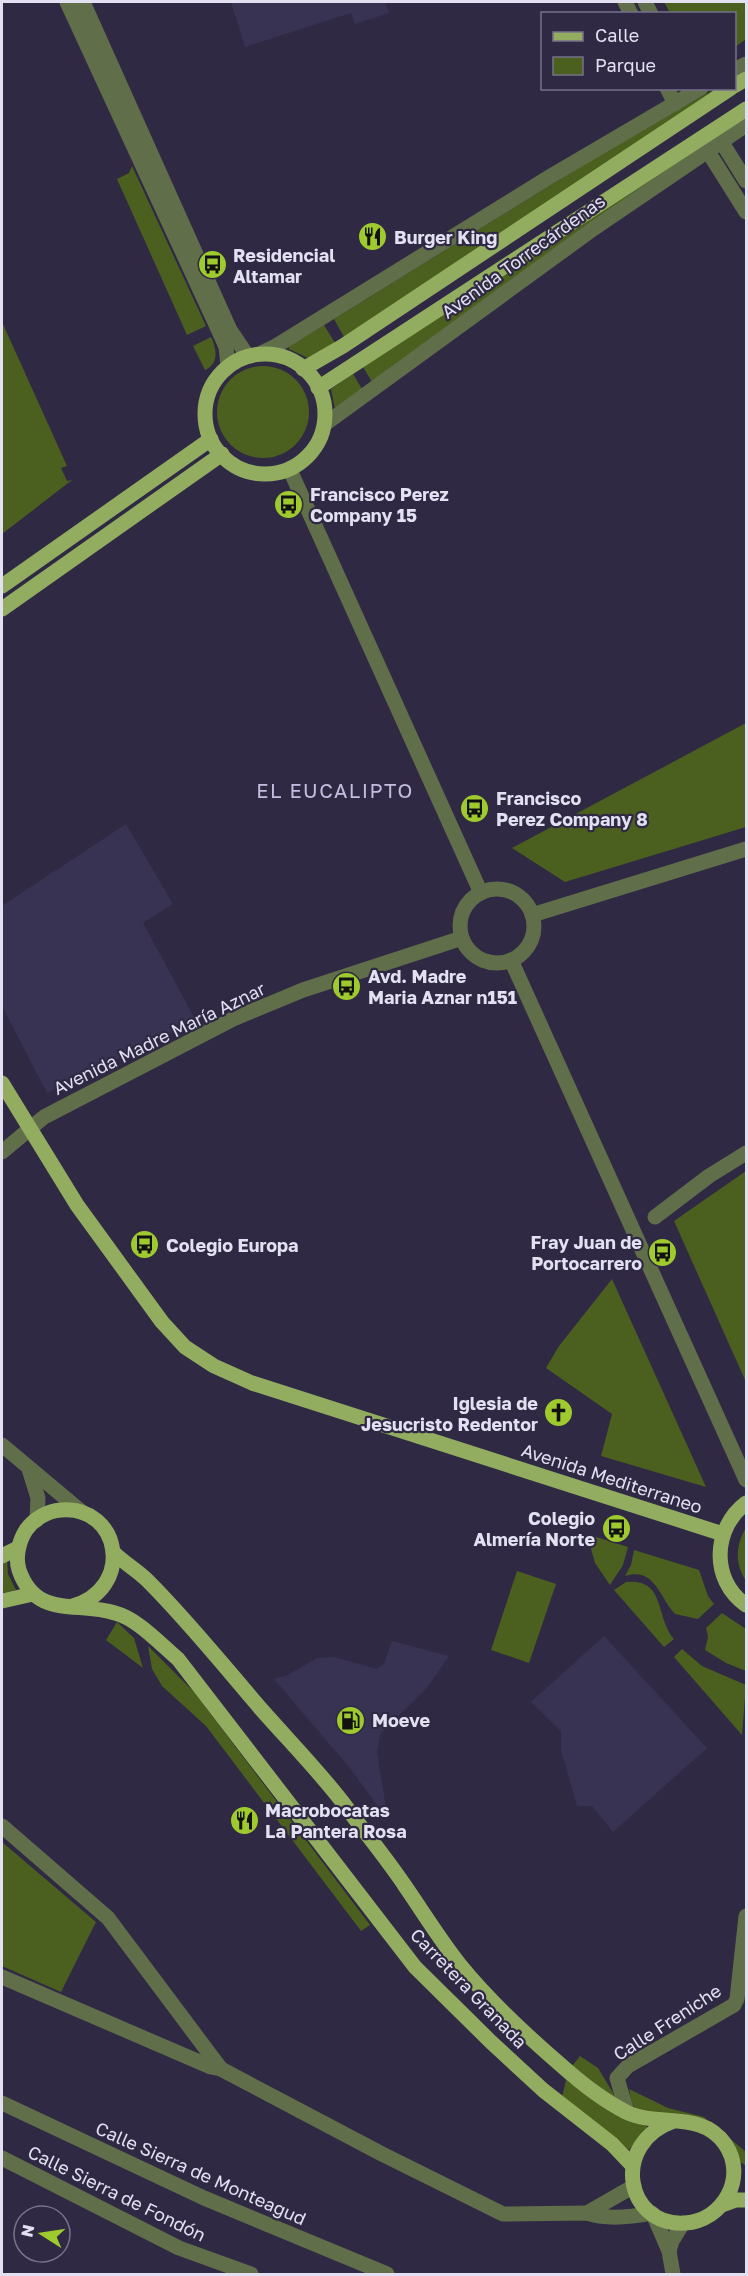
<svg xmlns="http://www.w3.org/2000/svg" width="748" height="2276" viewBox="0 0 748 2276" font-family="'Golos Text',sans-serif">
<rect width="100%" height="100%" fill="#2f2944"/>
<!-- built -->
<g fill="#393353">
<path d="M231 2H385L389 13 355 24 351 13 245 47Z"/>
<path d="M126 824 173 904 143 923 196 1021 47 1093 2 1006V906Z"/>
<path d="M604 1636 707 1748 613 1832 592 1806H577L561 1750V1731L531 1702Z"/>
<path d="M392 1641 449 1656 426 1689 380 1734 377 1752 388 1820 349 1767 274 1679 286 1676 317 1658 334 1657 377 1669 384 1664Z"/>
</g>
<!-- green -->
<g fill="#4b5f1e">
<path d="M664 2H746V39L735 47 734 14 670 13Z"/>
<path d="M715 89H722L344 337 334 319 604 152Z"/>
<path d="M746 116V118L372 382 363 367Z"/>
<path d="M132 166 206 326 187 335 117 179 129 173Z"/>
<path d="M2 322 67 466 61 468 67 481 72 480 2 534Z"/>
<path d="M324 325 335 343 308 358 289 349V346Z"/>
<path d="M211 337C217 349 219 364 205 370L193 346Z"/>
<circle cx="263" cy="412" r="46"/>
<path d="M353 374 362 389 335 409 331 389Z"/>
<path d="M746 723V827L565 882 512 848Z"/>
<path d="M746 1171V1382L674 1221Z"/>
<path d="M612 1279 706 1487 601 1456 612 1414 546 1368 559 1346Z"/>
<path d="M746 1528V1581C735 1565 735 1545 746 1528Z"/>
<path d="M587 1534 628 1547 623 1565 610 1585 595 1563Z"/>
<path d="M634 1550 699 1570 708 1596 714 1604 698 1619 675 1614C659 1597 655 1567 625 1576L631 1565Z"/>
<path d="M7 1559 8 1574 16 1590 2 1593V1561Z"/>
<path d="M517 1571 556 1584 529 1663 491 1650Z"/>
<path d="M626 1582C666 1578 655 1617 674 1639L664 1647 614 1590Z"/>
<path d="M722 1613 746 1629V1671L726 1663 705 1650 708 1637 706 1628Z"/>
<path d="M117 1622 134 1638 143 1668 106 1640Z"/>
<path d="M148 1646 194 1692 370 1925 361 1931 206 1726 162 1686 152 1669Z"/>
<path d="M682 1649 702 1666 746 1685 742 1735 674 1657Z"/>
<path d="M2 1842 96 1922 61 1992 2 1966Z"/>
<path d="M580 2056 598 2068 618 2101 572 2066Z"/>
<path d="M566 2080 611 2112 648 2127 629 2150 562 2097Z"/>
<path d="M629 2089 668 2108 704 2117 746 2152V2166L682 2117 636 2109 632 2104Z"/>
</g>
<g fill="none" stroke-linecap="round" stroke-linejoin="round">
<!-- tertiary -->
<g stroke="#616e4a" stroke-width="15">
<path d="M67 2 218 329 226 347 228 365"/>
<path d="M83 2 230 330 247 355"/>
<path d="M625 2 631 14"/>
<path d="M645 2 651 14"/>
<path d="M734 70 746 64"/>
<path d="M667 88 675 104"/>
<path d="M721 141 746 181"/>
<path d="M707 150 746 212"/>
<path d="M259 354 276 346 551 176 701 88"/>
<path d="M325 424 593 229 746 125"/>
<path d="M290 470 481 893"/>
<circle cx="497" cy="926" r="37"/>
<path d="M532 915 746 849"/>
<path d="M511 960 746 1480"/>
<path d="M2 1152 44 1117 233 1019 303 990 462 938"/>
<path d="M655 1217 709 1176 746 1153"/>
<path d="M2 1445 83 1513"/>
<path d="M29 1469 38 1498 37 1520"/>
<path d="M2 1826 108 1918 221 2069"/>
<path d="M2 1977 211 2067 221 2069 382 2154 503 2214 587 2213C606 2220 632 2217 652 2213"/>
<path d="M2 2103 204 2198 387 2274"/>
<path d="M627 2112 617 2078 628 2066 734 2005 737 1999 746 1916"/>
<path d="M2 2158 179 2248 251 2274"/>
<path d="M587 2213 634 2186"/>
<path d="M653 2214 669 2251 673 2274"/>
<path d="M669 2251 672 2241 683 2223"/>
</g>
<!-- primary -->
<g stroke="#92ad60" stroke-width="15">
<path d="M734 86 746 79"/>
<circle cx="265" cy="414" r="60"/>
<path d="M303 369 343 346 731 88"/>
<path d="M318 388 746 109"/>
<path d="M2 586 211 439"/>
<path d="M2 609 222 454"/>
<path d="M2 1083 77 1205 162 1322 185 1347 214 1366 252 1383 723 1534"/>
<path d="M746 1503C713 1528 710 1580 746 1605"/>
<path d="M113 1552C124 1563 137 1570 148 1581 188 1621 224 1666 261 1709 290 1742 321 1773 347 1808 366 1834 387 1859 405 1886 423 1912 440 1940 460 1965 490 2002 526 2035 562 2066 581 2083 603 2100 626 2112 659 2128 702 2110 725 2144 748 2177 723 2221 685 2223 625 2227 610 2143 674 2121"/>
<path d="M2 1556 18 1548"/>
<path d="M2 1601 33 1594"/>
<path d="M70 1607C136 1590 121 1505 61 1510 47 1511 34 1519 26 1530 19 1541 15 1557 19 1570 36 1619 76 1601 115 1613 138 1619 160 1644 178 1659L415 1967 491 2042 543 2090 612 2144 632 2165"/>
<path d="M722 2205 736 2200H746"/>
</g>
</g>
<!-- icons -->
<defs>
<symbol id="restaurant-disc" viewBox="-11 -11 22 22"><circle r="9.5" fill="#9eca2e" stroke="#2f2944"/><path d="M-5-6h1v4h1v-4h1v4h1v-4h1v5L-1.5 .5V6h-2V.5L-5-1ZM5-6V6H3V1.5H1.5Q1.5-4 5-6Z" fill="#111"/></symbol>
<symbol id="bus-disc" viewBox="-11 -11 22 22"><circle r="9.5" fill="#9eca2e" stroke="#2f2944"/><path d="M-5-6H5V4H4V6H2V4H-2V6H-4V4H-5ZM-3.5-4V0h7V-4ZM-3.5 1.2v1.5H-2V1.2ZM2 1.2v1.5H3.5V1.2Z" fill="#111"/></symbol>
<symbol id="church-disc" viewBox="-11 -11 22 22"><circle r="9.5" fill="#9eca2e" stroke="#2f2944"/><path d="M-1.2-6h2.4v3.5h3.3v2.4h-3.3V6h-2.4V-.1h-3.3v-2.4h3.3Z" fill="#111"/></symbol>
<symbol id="fuel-disc" viewBox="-11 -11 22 22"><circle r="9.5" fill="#9eca2e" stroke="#2f2944"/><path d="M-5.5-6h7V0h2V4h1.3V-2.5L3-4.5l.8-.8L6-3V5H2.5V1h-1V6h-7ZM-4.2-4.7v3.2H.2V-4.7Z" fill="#111"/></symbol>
</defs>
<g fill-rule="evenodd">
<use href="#restaurant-disc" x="356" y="220" width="33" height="33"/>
<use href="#bus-disc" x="196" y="248" width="33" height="33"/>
<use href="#bus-disc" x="272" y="488" width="33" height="33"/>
<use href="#bus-disc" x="458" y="792" width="33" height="33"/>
<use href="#bus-disc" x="330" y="970" width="33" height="33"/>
<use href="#bus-disc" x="128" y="1228" width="33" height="33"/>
<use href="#bus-disc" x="646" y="1236" width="33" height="33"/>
<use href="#church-disc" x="542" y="1396" width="33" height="33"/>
<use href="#bus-disc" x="600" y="1512" width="33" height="33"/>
<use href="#fuel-disc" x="334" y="1704" width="33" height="33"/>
<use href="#restaurant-disc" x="228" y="1804" width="33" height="33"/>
</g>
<g text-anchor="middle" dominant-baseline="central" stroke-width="4.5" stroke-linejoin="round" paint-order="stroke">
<!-- poi labels -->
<g font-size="18" font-weight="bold" fill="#e3e0f2" stroke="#2f2944" text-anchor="start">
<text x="394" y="237">Burger King</text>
<text x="233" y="255">Residencial<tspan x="233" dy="21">Altamar</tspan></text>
<text x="310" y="494">Francisco Perez<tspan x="310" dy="21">Company 15</tspan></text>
<text x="496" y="798">Francisco<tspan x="496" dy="21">Perez Company 8</tspan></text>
<text x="368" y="976">Avd. Madre<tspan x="368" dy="21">Maria Aznar n151</tspan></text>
<text x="642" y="1242" text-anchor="end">Fray Juan de<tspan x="642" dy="21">Portocarrero</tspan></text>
<text x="166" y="1245">Colegio Europa</text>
<text x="538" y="1403" text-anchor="end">Iglesia de<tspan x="538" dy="21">Jesucristo Redentor</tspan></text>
<text x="595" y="1518" text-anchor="end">Colegio<tspan x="595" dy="21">Almería Norte</tspan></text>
<text x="372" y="1720">Moeve</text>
<text x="265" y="1810">Macrobocatas<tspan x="265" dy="21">La Pantera Rosa</tspan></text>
</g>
<!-- street labels -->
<g font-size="18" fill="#e3e0f2" stroke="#2f2944">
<text transform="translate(523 256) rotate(-36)">Avenida Torrecárdenas</text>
<text transform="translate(159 1038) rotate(-26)">Avenida Madre María Aznar</text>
<text transform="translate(612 1478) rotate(18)">Avenida Mediterraneo</text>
<text transform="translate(469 1988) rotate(46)">Carretera Granada</text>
<text transform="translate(667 2022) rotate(-33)">Calle Freniche</text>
<text transform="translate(201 2173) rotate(24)">Calle Sierra de Monteagud</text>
<text transform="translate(117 2193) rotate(26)">Calle Sierra de Fondón</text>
</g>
<!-- neighbourhood labels -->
<g font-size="20" letter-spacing="1.5" fill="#c3bde0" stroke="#2f2944">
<text x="335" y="790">EL EUCALIPTO</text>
</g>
</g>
<!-- border -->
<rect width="748" height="2276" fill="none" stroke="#e3e0f2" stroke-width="6"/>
<!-- legend -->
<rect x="541" y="12" width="195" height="78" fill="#2f2944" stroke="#77728a" stroke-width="1.5"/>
<rect x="553" y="32" width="30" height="9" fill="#92ad60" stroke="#77728a" stroke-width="1.5"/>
<text x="595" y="42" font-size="18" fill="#e3e0f2">Calle</text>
<rect x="553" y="57" width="30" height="18" fill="#4b5f1e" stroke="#77728a" stroke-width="1.5"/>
<text x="595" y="72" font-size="18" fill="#e3e0f2">Parque</text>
<!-- north arrow -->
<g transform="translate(42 2234) rotate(282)"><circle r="28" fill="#2f2944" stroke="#77728a" stroke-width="1.5"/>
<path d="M0-4.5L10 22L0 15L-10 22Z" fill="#9eca2e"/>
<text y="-9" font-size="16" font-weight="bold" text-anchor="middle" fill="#e3e0f2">N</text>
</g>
</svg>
